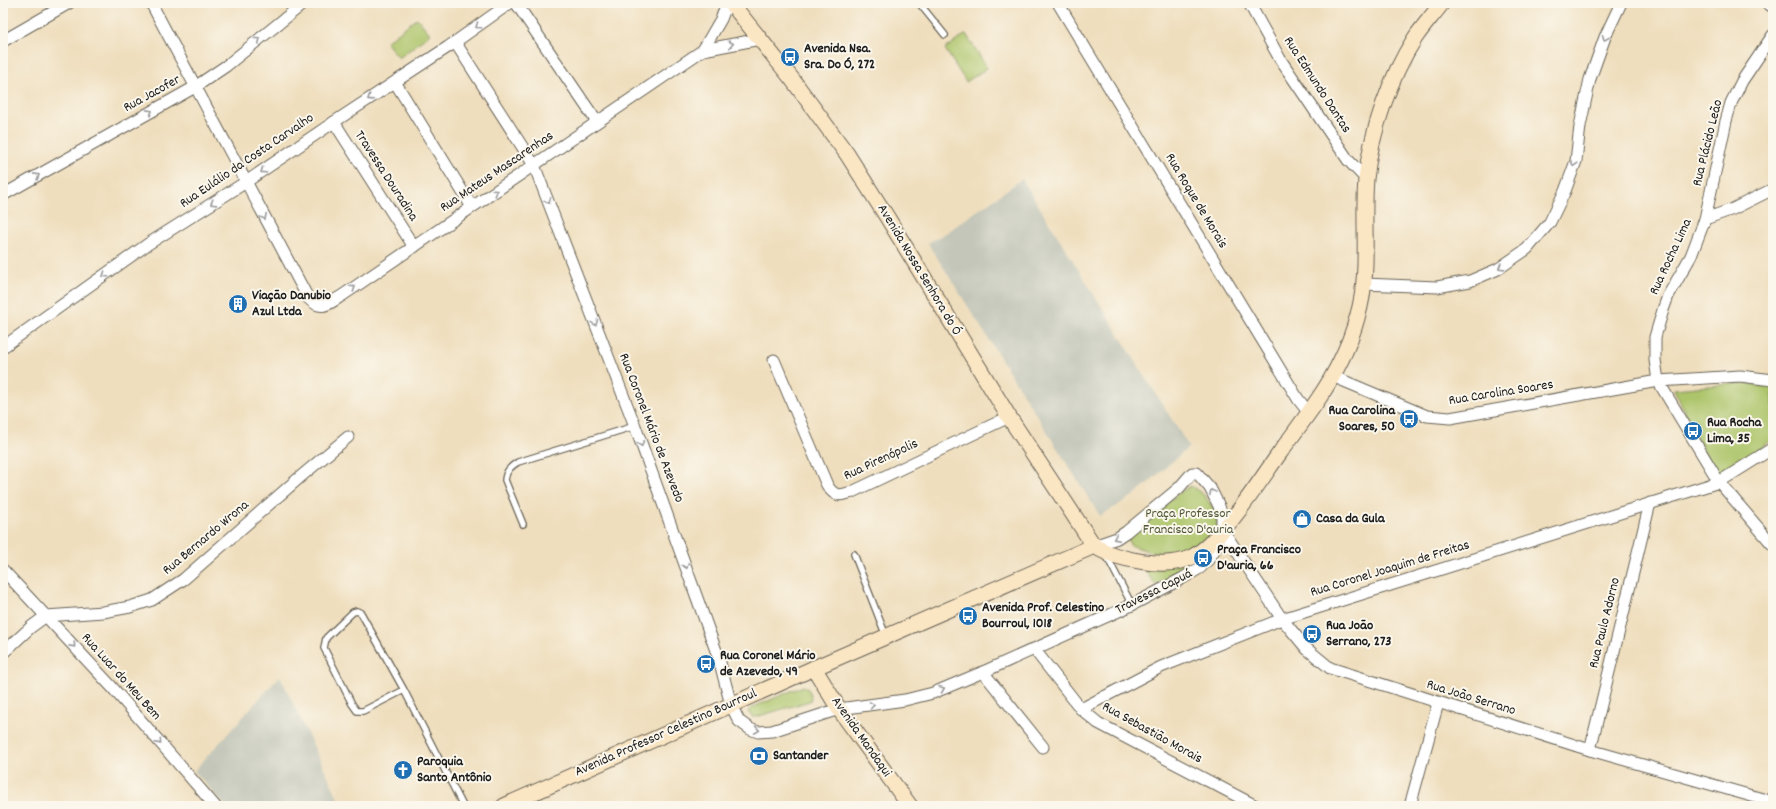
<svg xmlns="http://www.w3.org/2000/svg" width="1776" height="809" viewBox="0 0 1776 809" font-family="Dekko,sans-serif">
<rect width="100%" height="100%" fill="#fbf7ec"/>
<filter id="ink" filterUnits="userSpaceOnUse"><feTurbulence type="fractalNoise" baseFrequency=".025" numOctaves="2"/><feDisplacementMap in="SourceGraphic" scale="8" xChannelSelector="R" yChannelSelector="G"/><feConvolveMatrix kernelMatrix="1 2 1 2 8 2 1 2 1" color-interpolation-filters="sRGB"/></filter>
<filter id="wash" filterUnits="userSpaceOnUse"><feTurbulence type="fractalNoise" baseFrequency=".012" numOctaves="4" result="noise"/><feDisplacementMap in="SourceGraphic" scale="16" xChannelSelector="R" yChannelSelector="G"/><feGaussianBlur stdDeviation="0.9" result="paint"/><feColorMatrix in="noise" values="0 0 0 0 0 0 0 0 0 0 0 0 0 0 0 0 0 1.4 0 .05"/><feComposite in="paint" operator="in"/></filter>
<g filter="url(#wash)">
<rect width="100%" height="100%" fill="#efdebd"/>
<!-- industrial -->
<g fill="#c3c6b9">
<path d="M1022 179 1189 447 1133 496 1100 516 928 243 946 233Z"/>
<path d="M280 676 342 806H225L194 771Z"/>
</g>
<!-- green -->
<g fill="#adc56b" stroke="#647044">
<path d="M417 18 430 34 399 58 386 42Z"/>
<path d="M966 34 987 68 966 82 945 49Z"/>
<path d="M1742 383 1773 387V439L1737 467 1719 477 1702 448 1674 389Z"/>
<path d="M1191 486 1203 494 1218 514 1216 533 1195 550 1165 557 1130 545 1127 536 1180 492Z"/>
<path d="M1203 558 1199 565 1156 585 1140 565Z"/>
<path d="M803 686C809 688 813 695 810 701L756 717H752L748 712 751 708Z"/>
</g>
</g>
<g filter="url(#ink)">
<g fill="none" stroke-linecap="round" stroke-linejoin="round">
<defs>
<g id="lane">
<path d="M919 3 945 35"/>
<path d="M523 524 505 480C506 471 510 467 518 462L635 426"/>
<path d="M854 554 886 636"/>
<path d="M1106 555 1132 605"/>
<path d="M404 690 363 711H357L352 704 324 648 326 638 353 612 357 611 361 613 404 690 463 806"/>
</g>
<g id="street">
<path d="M151 3 308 298C322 312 328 304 343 295L703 50 760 39"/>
<path d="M516 3 597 122"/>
<path d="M1058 3 1298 399 1309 413"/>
<path d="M1249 3 1280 59 1348 160 1366 179"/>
<path d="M1767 3 1773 7"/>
<path d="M3 41 69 3"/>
<path d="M455 42 534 165 635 426 719 659 731 705 739 721 750 729 758 732 772 731 839 709 905 700 933 693 983 672 1132 605 1183 578 1200 568 1208 560 1215 549 1222 529V517L1219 506 1210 488 1197 473H1192L1179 488 1126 532 1117 538 1094 546"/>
<path d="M703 50 721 19 727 3"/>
<path d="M395 82 472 207"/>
<path d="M334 122 414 247"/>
<path d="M1773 189 1733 209 1705 219 1691 256 1668 296 1663 310 1655 337V360L1658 381 1719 482 1773 545"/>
<path d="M3 195 195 87 226 66 304 3"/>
<path d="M1705 219 1726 121 1731 103 1742 81 1773 35"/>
<path d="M1364 284 1437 287 1470 281 1498 269 1527 249 1550 222 1565 191 1576 161 1580 126 1590 79 1605 37 1621 3"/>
<path d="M3 347 148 244 246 182 334 122 448 47 510 3"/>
<path d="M774 360 827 485C834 497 840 496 852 492L1009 417"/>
<path d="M1332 376 1427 416 1450 418 1658 381 1740 376 1773 380"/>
<path d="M1222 529 1282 619 1307 649 1330 668 1590 750 1773 802"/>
<path d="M3 570 111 686 215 806"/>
<path d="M1034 649 1081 709 1098 723 1256 806"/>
<path d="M3 653 31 627 46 616 103 612 130 607 152 600 184 579 299 478 348 437"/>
<path d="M983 672 1043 747"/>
<path d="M1081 709 1161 667 1282 619 1719 482 1773 448"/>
<path d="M1590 750 1650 503"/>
<path d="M1410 806 1438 703"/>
</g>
<g id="secondary">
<path d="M731 3 792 79 847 154 887 217 1009 417 1094 546C1117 560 1167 570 1192 557 1222 541 1259 482 1279 454 1300 424 1324 395 1340 362 1347 348 1353 333 1357 318 1371 273 1362 225 1366 179 1371 132 1390 77 1415 38 1423 26 1434 14 1442 3"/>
<path d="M814 668 839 709 910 806"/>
<path d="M504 806 814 668 1094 546"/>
</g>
</defs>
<!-- lane casing -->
<use href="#lane" stroke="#666054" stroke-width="8"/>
<!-- street casing -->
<use href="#street" stroke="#666054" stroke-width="13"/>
<!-- secondary casing -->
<use href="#secondary" stroke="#666054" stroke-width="17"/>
<!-- lane -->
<use href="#lane" stroke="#fff" stroke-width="5.5"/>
<!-- street -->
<use href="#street" stroke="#fff" stroke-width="11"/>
<!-- secondary -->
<use href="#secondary" stroke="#fbe6c4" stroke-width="15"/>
</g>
<!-- one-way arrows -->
<defs><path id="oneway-chevron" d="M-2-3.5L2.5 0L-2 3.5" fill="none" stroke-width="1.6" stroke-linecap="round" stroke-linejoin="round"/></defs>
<g stroke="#999">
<use href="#oneway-chevron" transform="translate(478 26) rotate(145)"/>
<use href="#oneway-chevron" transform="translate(1605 38) rotate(112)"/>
<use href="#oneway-chevron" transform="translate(258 40) rotate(-39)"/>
<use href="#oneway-chevron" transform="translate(731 44) rotate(-12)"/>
<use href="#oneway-chevron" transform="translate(370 98) rotate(147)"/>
<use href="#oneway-chevron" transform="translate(150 112) rotate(-29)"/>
<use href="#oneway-chevron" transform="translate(1574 164) rotate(107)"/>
<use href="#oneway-chevron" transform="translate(263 171) rotate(146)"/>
<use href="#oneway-chevron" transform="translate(37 176) rotate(-29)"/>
<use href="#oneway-chevron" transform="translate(495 192) rotate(-34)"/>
<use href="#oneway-chevron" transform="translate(548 201) rotate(69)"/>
<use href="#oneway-chevron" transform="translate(213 203) rotate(148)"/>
<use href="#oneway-chevron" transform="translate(264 217) rotate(62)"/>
<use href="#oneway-chevron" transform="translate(1501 267) rotate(148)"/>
<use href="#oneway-chevron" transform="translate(105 275) rotate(145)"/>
<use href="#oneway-chevron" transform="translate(353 288) rotate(-34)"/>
<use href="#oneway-chevron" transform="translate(595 323) rotate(69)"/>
<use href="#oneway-chevron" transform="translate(641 444) rotate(70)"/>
<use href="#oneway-chevron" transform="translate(1212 492) rotate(-118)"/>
<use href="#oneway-chevron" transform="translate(1116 538) rotate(154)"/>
<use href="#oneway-chevron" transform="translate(686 566) rotate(70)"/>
<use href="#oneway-chevron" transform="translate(73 645) rotate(48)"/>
<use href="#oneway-chevron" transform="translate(942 689) rotate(-22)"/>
<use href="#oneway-chevron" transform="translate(872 705) rotate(-9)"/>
<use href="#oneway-chevron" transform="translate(757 730) rotate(8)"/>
<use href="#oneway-chevron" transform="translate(159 742) rotate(49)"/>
</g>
</g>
<!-- icons -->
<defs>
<symbol id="bus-disc" viewBox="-11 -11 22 22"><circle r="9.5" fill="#1f6fb2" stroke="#fbf7ec"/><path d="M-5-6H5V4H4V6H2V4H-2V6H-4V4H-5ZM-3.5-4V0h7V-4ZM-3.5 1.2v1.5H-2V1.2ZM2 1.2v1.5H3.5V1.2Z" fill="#fff"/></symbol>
<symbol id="building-disc" viewBox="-11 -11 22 22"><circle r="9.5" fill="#1f6fb2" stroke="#fbf7ec"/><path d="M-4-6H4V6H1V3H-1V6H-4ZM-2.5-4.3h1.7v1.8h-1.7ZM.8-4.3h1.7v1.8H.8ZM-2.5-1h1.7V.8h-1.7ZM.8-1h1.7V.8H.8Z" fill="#fff"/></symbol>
<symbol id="shop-disc" viewBox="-11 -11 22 22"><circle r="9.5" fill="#1f6fb2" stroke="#fbf7ec"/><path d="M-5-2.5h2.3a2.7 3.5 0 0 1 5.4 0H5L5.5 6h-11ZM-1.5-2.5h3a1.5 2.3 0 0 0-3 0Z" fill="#fff"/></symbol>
<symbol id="bank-disc" viewBox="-11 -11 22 22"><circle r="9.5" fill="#1f6fb2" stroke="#fbf7ec"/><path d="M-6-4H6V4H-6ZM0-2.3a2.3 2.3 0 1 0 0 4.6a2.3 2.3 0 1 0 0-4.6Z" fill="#fff"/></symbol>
<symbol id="church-disc" viewBox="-11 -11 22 22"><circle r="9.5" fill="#1f6fb2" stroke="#fbf7ec"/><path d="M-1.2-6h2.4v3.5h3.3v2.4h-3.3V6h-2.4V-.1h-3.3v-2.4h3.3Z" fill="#fff"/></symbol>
</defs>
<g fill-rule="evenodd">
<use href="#bus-disc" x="779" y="46" width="22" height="22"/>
<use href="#building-disc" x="227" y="293" width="22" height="22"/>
<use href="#bus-disc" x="1398" y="408" width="22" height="22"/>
<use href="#bus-disc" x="1682" y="420" width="22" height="22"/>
<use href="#shop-disc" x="1291" y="508" width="22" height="22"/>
<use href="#bus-disc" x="1192" y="547" width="22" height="22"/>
<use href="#bus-disc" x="957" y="605" width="22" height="22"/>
<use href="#bus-disc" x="1301" y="623" width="22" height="22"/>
<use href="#bus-disc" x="695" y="653" width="22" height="22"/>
<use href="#bank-disc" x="748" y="745" width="22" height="22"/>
<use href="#church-disc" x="392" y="759" width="22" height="22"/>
</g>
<g text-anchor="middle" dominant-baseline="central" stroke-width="4" stroke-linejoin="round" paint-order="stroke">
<!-- poi labels -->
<g font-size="14" font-weight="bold" fill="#1c1c1c" stroke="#fbf7ec" text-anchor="start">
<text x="804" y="49">Avenida Nsa.<tspan x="804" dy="16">Sra. Do Ó, 272</tspan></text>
<text x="252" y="296">Viação Danubio<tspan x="252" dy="16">Azul Ltda</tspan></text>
<text x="1395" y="411" text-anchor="end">Rua Carolina<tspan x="1395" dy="16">Soares, 50</tspan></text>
<text x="1707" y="423">Rua Rocha<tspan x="1707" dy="16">Lima, 35</tspan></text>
<text x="1316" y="519">Casa da Gula</text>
<text x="1217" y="550">Praça Francisco<tspan x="1217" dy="16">D'auria, 66</tspan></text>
<text x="982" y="608">Avenida Prof. Celestino<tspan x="982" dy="16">Bourroul, 1018</tspan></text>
<text x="1326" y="626">Rua João<tspan x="1326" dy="16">Serrano, 273</tspan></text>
<text x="720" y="656">Rua Coronel Mário<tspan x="720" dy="16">de Azevedo, 49</tspan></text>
<text x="773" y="756">Santander</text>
<text x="417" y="762">Paroquia<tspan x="417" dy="16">Santo Antônio</tspan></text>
</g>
<!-- street labels -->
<g font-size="14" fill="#1c1c1c" stroke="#fbf7ec">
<text transform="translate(1317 85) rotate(57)">Rua Edmundo Dantas</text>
<text transform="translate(152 94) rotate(-29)">Rua Jacofer</text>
<text transform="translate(1708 143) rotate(-76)">Rua Plácido Leão</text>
<text transform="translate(247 161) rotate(-34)">Rua Eulálio da Costa Carvalho</text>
<text transform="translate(497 172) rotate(-34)">Rua Mateus Mascarenhas</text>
<text transform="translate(386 176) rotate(57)">Travessa Douradina</text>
<text transform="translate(1196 201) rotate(59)">Rua Roque de Morais</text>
<text transform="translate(1671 257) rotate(-65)">Rua Rocha Lima</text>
<text transform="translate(919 270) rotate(59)">Avenida Nossa Senhora do Ó</text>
<text transform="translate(1501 393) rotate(-9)">Rua Carolina Soares</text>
<text transform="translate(651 428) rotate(69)">Rua Coronel Mário de Azevedo</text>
<text transform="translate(881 460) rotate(-25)">Rua Pirenópolis</text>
<text transform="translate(206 538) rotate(-40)">Rua Bernardo Wrona</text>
<text transform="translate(1390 569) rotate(-17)">Rua Coronel Joaquim de Freitas</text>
<text transform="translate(1154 592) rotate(-27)">Travessa Capuá</text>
<text transform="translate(1605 623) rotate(-76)">Rua Paulo Adorno</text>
<text transform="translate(121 677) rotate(48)">Rua Luar do Meu Bem</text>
<text transform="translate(1471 698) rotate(17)">Rua João Serrano</text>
<text transform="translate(666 733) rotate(-24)">Avenida Professor Celestino Bourroul</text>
<text transform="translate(1152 733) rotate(29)">Rua Sebastião Morais</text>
<text transform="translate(861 737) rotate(55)">Avenida Mandaqui</text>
</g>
<!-- park labels -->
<g font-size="14" fill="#4f5738" stroke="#fbf7ec">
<text x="1188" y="514">Praça Professor<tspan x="1188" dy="16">Francisco D'auria</tspan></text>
</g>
</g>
<!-- margin -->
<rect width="1776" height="809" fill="none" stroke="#fbf7ec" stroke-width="16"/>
</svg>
